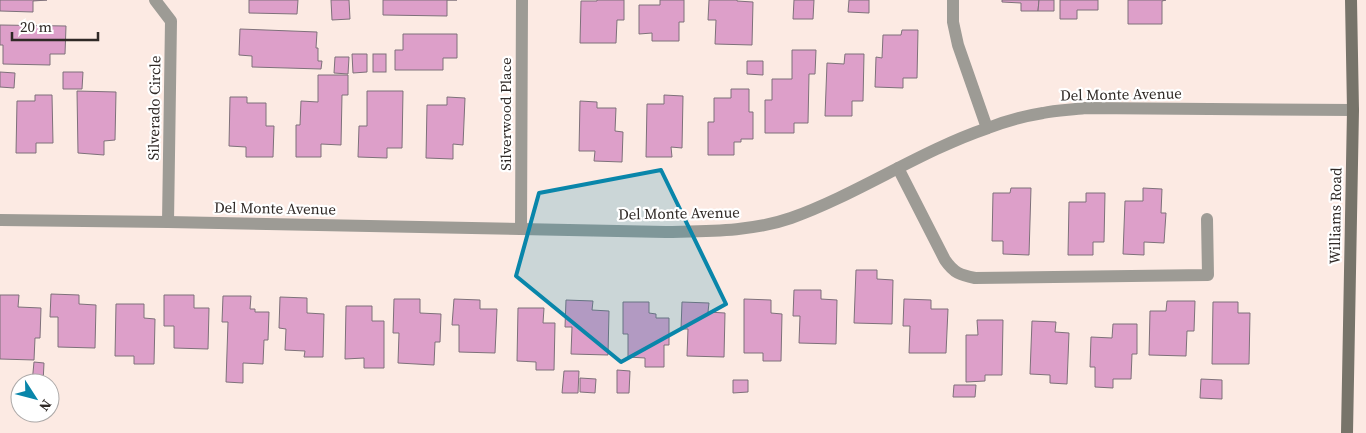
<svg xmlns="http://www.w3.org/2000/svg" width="1366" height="433" viewBox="0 0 1366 433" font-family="'Source Serif 4',serif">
<rect width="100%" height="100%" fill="#fceae3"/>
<!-- building -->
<g fill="#dd9fc9" stroke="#7e717a">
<path d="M0 0H47L33 1V12L0 11Z"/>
<path d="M249 0H298L297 14 249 13Z"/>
<path d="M331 0H349L350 19 332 20Z"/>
<path d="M383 0H457H447V16L383 15Z"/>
<path d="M597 0H624V20H617L616 43H580L581 1H597Z"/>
<path d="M660 0H684V22H679V41H652V33L639 34V5H660Z"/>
<path d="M709 0H737V1L753 2 752 45 715 44 716 20H708Z"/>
<path d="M794 0H814L813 19H793Z"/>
<path d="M849 0H869V13L848 12Z"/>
<path d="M1002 0H1039L1038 11H1021V3L1002 2Z"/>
<path d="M1039 0H1054V11H1038Z"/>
<path d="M1060 0H1098V10H1077V19H1060Z"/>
<path d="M1128 0H1166L1162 1V24H1128Z"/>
<path d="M0 25 66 26 65 54H50V65L3 64V45H0Z"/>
<path d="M240 29 317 32 316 48H318V61H322L321 69 252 67V56L239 55Z"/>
<path d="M902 30H918L917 78H903V88L875 87 876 57 882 58 883 35H901Z"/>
<path d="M403 34H457V58H443V70H395V50H403Z"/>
<path d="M792 50H816L815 74H809L808 123H794V133H765V100H772V79H792Z"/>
<path d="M352 54H367V72L353 73Z"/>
<rect x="373" y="54" width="13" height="18"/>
<path d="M845 54H864L863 101H852V116H825L827 63 844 64Z"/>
<path d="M335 57H349L348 74 334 73Z"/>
<path d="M747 61H763V75L747 74Z"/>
<path d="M0 72 15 73 14 88 0 87Z"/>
<path d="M63 72H83L82 89H63Z"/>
<path d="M318 75H348V95H342L341 145 321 144V157H296V125H300L301 101 318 102Z"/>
<path d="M731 89H749V112H753V139H741V142H734V155H708V122H714V98H731Z"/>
<path d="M77 91 116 92 115 140 104 141V155L78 153Z"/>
<path d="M367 91H403L402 148H387V158L358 157 359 126H367Z"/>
<path d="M35 95H52L53 143H36V153H16L17 101H35Z"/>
<path d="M664 95 683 96 682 148 671 147 672 157H646L647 104H664Z"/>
<path d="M230 97H247V103H266V126H274L273 157H246V147L229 146Z"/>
<path d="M447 97 465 98 463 145 453 144V159L426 158 427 105H447Z"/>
<path d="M580 101 597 102V108H616L615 131 623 132 622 162 594 161 595 151H579Z"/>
<path d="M1011 188H1031L1029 255 1003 254V241H992L993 193H1010Z"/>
<path d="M1143 188 1162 189 1161 213H1166L1164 243 1144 242V255L1123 254 1125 201H1143Z"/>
<path d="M1086 193H1105L1104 242H1093V255H1068L1069 202H1086Z"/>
<path d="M856 270H877V279L893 280 892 324 854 323Z"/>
<path d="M794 290H821V299L837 300 836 344 799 343 800 316H793Z"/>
<path d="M51 294 79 295V304L96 305 95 348 58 347V317H50Z"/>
<path d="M0 295H19L18 307 41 308 40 338H35L34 360 0 359Z"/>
<path d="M164 295H194V308H209L208 349 174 348V326H164Z"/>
<path d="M223 296H251L250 309H255V312H269L268 340H264L263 364 243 363V383L226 382 228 322H222Z"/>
<path d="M280 297 307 298V313L324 314 323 357H304L305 351 285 350 286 329 279 328Z"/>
<path d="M394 299H420V313L441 314 440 342H435L434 365 398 363 399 333H393Z"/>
<path d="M454 299 480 300V309H497L495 353 459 352V325H452Z"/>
<path d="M744 299 771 300V313L782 314 781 361H763V353H744Z"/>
<path d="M904 299 931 300V309H948L946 353H909L910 326H903Z"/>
<path d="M566 300 593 301 592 310 609 311 608 355 571 354 572 327H565Z"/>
<path d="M1167 301H1195L1194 331H1187L1186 356 1149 355 1150 311H1166Z"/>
<path d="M623 302H649V313L656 314V318H669V345H664V367H645V358L628 357V334H623Z"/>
<path d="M682 302 709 303 708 312 725 313 724 357 687 356 688 329H681Z"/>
<path d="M1213 302H1238V313H1250L1249 364H1212Z"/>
<path d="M116 304H144V318L155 319 154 364H134V356H115Z"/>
<path d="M346 306H372V321H384V368H364V358L345 359Z"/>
<path d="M518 308H544L543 323H555L554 370H536V362L517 361Z"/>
<path d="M977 320H1003L1002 375H985V381L966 382V335H978Z"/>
<path d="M1032 321 1056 322 1055 332 1069 333 1067 384 1050 383V375L1030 374Z"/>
<path d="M1113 324H1137V354H1132L1131 379H1113V388L1095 387V367H1090L1091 337 1112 338Z"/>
<path d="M34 362 44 363 43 383H32Z"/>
<path d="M617 370 630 371 629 393H617Z"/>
<path d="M564 371H579L578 393H562Z"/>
<path d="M580 378 596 379 595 393 580 392Z"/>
<path d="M1201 379 1222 380V399L1200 398Z"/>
<path d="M733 380H748V392L733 393Z"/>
<path d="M954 385H976L975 397H953Z"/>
</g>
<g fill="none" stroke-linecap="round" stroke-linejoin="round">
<!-- street -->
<g stroke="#9d9b95" stroke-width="12">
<path d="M155 0 171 21 168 222"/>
<path d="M953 0V22L958 45 987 128"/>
<path d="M898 168 945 260C954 273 960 275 975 278L1208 275 1207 219"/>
<path d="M0 220 168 222 666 232C707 231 751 232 791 218 858 194 920 151 988 128 1006 121 1024 116 1043 113 1057 110 1071 110 1085 108L1353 110"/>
<path d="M521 229 522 0"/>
</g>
<!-- secondary -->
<path stroke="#77746a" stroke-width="12" d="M1347 433 1353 110 1351 0"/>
</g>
<!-- marked area -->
<path fill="#0986aa" fill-opacity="0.2" stroke="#0986aa" stroke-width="4" stroke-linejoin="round" d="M661 170 726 304 621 362 516 276 539 193Z"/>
<g text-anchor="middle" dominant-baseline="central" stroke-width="4.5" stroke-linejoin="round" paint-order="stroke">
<!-- street labels -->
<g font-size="15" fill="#2f2926" stroke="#fff">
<text transform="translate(1121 94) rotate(-1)">Del Monte Avenue</text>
<text transform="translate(154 108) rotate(-89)">Silverado Circle</text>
<text transform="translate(505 114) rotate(-90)">Silverwood Place</text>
<text transform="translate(275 208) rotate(1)">Del Monte Avenue</text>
<text transform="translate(679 213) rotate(-1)">Del Monte Avenue</text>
<text transform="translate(1335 216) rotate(-89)">Williams Road</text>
</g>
</g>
<!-- north arrow -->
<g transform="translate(35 398) rotate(126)"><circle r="24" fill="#ffffff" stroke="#aca9a8"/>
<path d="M0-4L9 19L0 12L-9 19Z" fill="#0986aa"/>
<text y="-8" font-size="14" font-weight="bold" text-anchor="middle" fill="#2f2926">N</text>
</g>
<!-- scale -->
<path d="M12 32v8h86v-8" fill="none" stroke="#2f2926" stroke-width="2.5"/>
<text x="20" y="32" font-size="15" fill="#2f2926" stroke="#ffffff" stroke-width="4" paint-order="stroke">20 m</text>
</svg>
